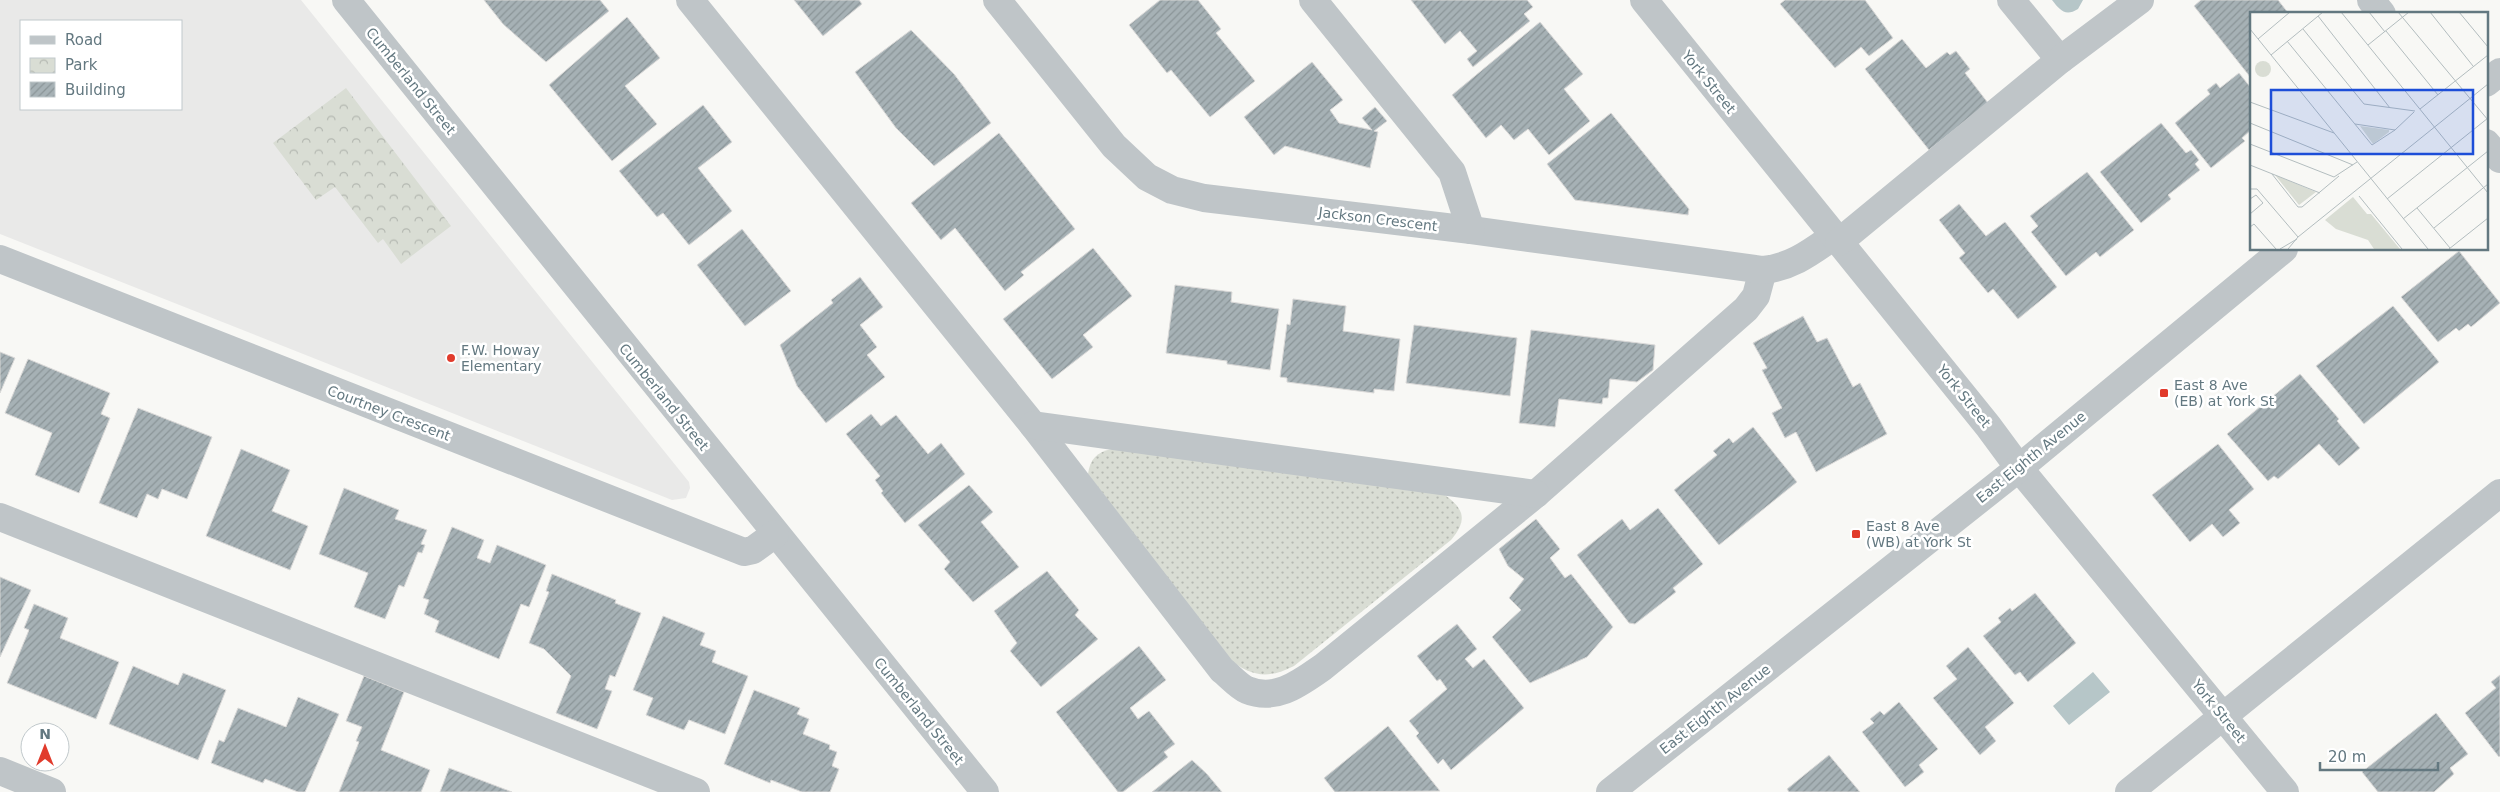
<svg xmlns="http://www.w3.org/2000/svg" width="2500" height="792" viewBox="0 0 2500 792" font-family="'DejaVu Sans',sans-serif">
<defs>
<pattern id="grass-dots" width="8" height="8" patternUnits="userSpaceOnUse" patternTransform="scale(1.25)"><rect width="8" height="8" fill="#d9ddd4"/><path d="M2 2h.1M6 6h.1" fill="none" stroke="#b4b8b1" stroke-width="1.8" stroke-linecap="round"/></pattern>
<pattern id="park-crowns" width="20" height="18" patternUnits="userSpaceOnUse" patternTransform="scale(1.25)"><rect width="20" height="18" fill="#d9ddd4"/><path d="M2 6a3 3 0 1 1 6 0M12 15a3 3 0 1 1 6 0" fill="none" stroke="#b4b8b1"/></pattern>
<pattern id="building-hatch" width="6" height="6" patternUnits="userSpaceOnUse" patternTransform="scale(1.25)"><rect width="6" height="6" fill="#a6b1b5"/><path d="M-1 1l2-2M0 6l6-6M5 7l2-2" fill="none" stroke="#8b9598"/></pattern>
</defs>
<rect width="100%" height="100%" fill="#f8f8f5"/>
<!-- built -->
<path fill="#e9e9e8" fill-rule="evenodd" d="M0 0H301L689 482 690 488 686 498 672 500 0 234ZM21 21H181V109H21Z"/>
<!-- grass -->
<path fill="url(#grass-dots)" d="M1112 449 1438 490C1461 506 1471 516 1451 540L1294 666C1267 680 1250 676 1228 658L1088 474C1090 459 1097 452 1112 449Z"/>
<!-- park -->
<path fill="url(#park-crowns)" d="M346 88 451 226 401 264 383 239 378 243 335 187 316 200 273 143Z"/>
<!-- water -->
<g fill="#b6c6c8">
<path d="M2052 0H2083L2078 9C2065 17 2060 10 2052 0Z"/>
<path d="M2093 672 2110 692 2069 725 2053 706Z"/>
</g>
<!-- building -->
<g fill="url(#building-hatch)" stroke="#dad9d8">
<path d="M484 0H600L609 11 546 62 503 24Z"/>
<path d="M794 0H859L862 4 823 36Z"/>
<path d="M1160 0H1198L1221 29 1216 33 1255 81 1210 117 1171 70 1167 73 1129 25Z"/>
<path d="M1411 0H1527L1533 7 1524 14 1530 21 1473 67 1467 59 1477 51 1460 31 1445 44Z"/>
<path d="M1785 0H1865L1893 38 1869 56 1861 47 1835 68 1780 4Z"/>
<path d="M2201 0H2278L2289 14H2251V78L2194 6Z"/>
<path d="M627 17 660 58 625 86 657 124 612 161 549 85Z"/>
<path d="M1540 22 1583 74 1564 89 1590 121 1549 155 1528 129 1514 140 1501 125 1486 138 1452 95Z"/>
<path d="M911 30 954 74 991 123 934 166 896 128 855 72Z"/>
<path d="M1902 39 1926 68 1947 52 1950 55 1956 51 1970 69 1965 73 1988 103 1929 150 1865 69Z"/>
<path d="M1312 62 1343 100 1330 110 1339 123 1372 130 1362 118 1375 107 1387 121 1374 131 1378 132 1370 168 1285 146 1274 155 1244 117Z"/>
<path d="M2239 73 2251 88V130L2242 138 2245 141 2211 168 2175 123 2210 94 2207 90 2216 83 2220 88Z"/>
<path d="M703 105 732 142 698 168 732 211 689 245 663 213 657 217 619 171Z"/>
<path d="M1611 113 1689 209 1688 215 1575 200 1547 164Z"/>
<path d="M2161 123 2186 153 2191 150 2199 160 2195 164 2200 170 2168 195 2171 199 2141 223 2100 172Z"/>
<path d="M999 133 1075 229 1021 272 1024 275 1005 291 955 228 941 240 911 203Z"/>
<path d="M2087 172 2134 230 2100 257 2096 252 2066 276 2031 232 2038 226 2030 216Z"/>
<path d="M1959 204 1986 236 2005 222 2057 287 2018 319 1993 289 1988 293 1959 258 1965 253 1939 220Z"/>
<path d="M742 229 791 291 745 326 697 265Z"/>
<path d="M1093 248 1132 296 1083 335 1093 347 1052 379 1003 319Z"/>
<path d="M2459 251 2500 303 2471 327 2468 324 2459 331 2456 328 2438 342 2401 297Z"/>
<path d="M860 277 883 307 860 325 877 347 867 355 885 377 826 423 797 386 780 345 833 303 831 300Z"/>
<path d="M1175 285 1232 292 1231 302 1279 309 1270 370 1227 364V361L1166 353Z"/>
<path d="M1293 299 1346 306 1343 331 1400 339 1394 391 1374 389V393L1287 382V378L1280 377 1287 324 1290 325Z"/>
<path d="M2393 306 2439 362 2364 424 2316 366Z"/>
<path d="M1803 316 1817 342 1827 338 1853 387 1860 383 1887 434 1816 472 1796 432 1785 438 1772 413 1782 408 1762 370 1767 368 1753 343Z"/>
<path d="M1414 325 1517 338 1510 396 1406 383Z"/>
<path d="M1531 330 1655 345 1653 370 1637 382 1610 379 1608 398H1603L1602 404 1559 399 1555 427 1519 423Z"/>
<path d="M0 352 15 358 0 393Z"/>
<path d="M28 359 110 393 101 414 110 418 79 493 35 475 52 433 5 413Z"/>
<path d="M2300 374 2339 419 2337 421 2360 448 2339 466 2319 444 2278 479 2274 476 2268 481 2227 434Z"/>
<path d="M138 408 212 437 187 499 162 489 158 499 147 494 137 518 99 503Z"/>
<path d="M871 414 881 426 896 415 928 454 941 443 965 474 905 523 881 493 883 491 875 480 880 476 846 434Z"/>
<path d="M1753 427 1797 482 1719 545 1674 490 1717 455 1713 451 1729 438 1733 443Z"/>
<path d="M2218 444 2254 489 2229 510 2240 523 2223 537 2212 524 2190 542 2152 495Z"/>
<path d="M241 449 290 470 272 511 308 526 290 570 206 536Z"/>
<path d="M969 485 993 512 981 522 1019 567 973 602 944 569 950 562 918 525Z"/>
<path d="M344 488 399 510 395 519 427 530 421 544 425 545 422 553 418 552 404 587 399 585 385 619 354 607 368 573 319 554Z"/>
<path d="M1658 508 1703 564 1673 588 1676 592 1635 624 1629 623 1577 555 1622 519 1630 530Z"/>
<path d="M1536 519 1560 549 1550 558 1565 578 1571 574 1613 627 1587 657 1530 683 1492 637 1521 610 1509 598 1524 579 1508 566 1499 549Z"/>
<path d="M452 527 484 540 477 558 490 563 497 545 546 565 529 607 521 604 499 659 435 632 439 621 424 614 429 600 423 598Z"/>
<path d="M1047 571 1079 610 1075 615 1098 639 1041 687 1010 651 1017 643 994 611Z"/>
<path d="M552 574 616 600 615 603 641 613 615 677 610 675 605 689 612 691 597 729 556 713 571 676 544 649 529 643 549 592 546 591Z"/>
<path d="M0 577 31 590 0 657Z"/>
<path d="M2035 593 2076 643 2028 682 2020 672 2015 675 1983 636 2001 622 1998 618 2010 608 2012 611Z"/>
<path d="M34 604 68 618 60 638 119 662 96 719 7 683 29 630 24 628Z"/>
<path d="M663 616 705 633 700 645 716 651 712 662 748 676 725 734 689 720 684 730 646 715 653 698 633 690Z"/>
<path d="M1457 624 1477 649 1465 659 1473 668 1484 659 1524 708 1451 770 1443 759 1438 764 1416 736 1419 733 1409 721 1447 689 1440 679 1437 681 1417 656Z"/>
<path d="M1139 646 1166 680 1130 708 1138 719 1149 711 1175 744 1164 752 1168 757 1123 792H1118L1056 712Z"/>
<path d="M1968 647 2014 703 1985 727 1996 741 1980 755 1933 698 1957 679 1946 666Z"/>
<path d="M133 666 178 685 183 673 226 690 198 760 109 724Z"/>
<path d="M2500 675V756L2499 757 2465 713 2496 688 2491 682Z"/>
<path d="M364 676 404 692 381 750 430 770 421 792H339L359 742 356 741 362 727 346 721Z"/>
<path d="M754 690 800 708 797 714 809 719 803 734 830 745 829 749 837 752 832 766 839 769 830 792H802L771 780 770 783 724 764Z"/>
<path d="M298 697 339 714 305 792H298L265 779 263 783 211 763 219 740 224 742 238 708 286 727Z"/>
<path d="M1899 702 1938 749 1919 765 1924 772 1905 787 1862 732 1874 723 1870 719 1880 711 1884 715Z"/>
<path d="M2436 713 2468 754 2450 768 2454 774 2434 792H2378L2362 772Z"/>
<path d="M1388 726 1440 791 1335 792 1324 778Z"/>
<path d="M1829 755 1860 792H1789L1787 789Z"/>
<path d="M1192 760 1207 774 1222 792H1152Z"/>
<path d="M449 768 512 792H440Z"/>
</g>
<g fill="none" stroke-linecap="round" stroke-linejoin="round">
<!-- minor -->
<g stroke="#bfc5c8" stroke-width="28">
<path d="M346 0 985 792"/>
<path d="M690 0 1033 425 1222 670C1230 676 1238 686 1247 690 1276 702 1300 683 1323 667L1536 494 1746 309 1756 296 1763 270"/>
<path d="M997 0 1114 146 1147 177 1172 190 1204 198 1471 230 1763 270C1792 267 1811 252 1834 236"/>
<path d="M1313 0 1452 172 1471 230"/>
<path d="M1644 0 1988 426 2019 468 2285 792"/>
<path d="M2011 0 2060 60"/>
<path d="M2371 0 2382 14"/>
<path d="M2486 83 2500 72"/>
<path d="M2486 143 2500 159"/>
<path d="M1839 242 2060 60 2140 0"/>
<path d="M0 259 744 552 753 550 775 534"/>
<path d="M1033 425 1536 494"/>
<path d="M0 517 696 792"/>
<path d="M0 771 52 792"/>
<path d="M1610 792 2019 468 2284 249"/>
<path d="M2129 792 2500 493"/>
</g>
</g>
<!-- markers -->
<g fill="#e13b2c" stroke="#fff" stroke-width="2">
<circle cx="451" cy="358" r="5"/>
<rect x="2159" y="388" width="10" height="10" rx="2.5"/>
<rect x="1851" y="529" width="10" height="10" rx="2.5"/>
</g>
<g text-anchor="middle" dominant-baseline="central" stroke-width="5" stroke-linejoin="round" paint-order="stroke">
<!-- street labels -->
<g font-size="14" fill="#637880" stroke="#fff">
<text transform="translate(411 81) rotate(51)">Cumberland Street</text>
<text transform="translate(1709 82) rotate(51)">York Street</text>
<text transform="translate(1378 219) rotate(7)">Jackson Crescent</text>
<text transform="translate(1964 396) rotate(51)">York Street</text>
<text transform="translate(664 397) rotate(51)">Cumberland Street</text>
<text transform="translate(389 413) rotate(21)">Courtney Crescent</text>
<text transform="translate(2031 457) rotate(-39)">East Eighth Avenue</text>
<text transform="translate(1715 709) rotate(-38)">East Eighth Avenue</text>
<text transform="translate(919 711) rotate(51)">Cumberland Street</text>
<text transform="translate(2219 711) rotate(51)">York Street</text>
</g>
<!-- poi labels -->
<g font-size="14" fill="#637880" stroke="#fff" text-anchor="start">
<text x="461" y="350">F.W. Howay<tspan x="461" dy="16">Elementary</tspan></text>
<text x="2174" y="385">East 8 Ave<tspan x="2174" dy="16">(EB) at York St</tspan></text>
<text x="1866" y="526">East 8 Ave<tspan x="1866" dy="16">(WB) at York St</tspan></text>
</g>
</g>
<!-- overview -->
<g transform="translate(2250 12)">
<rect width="238" height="238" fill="#f8f8f5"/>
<path d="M110 114 139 118V120L123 132Z" fill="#d9ddd4"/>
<path d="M103 185 117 202H121L150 237H124L118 228 86 217 75 208Z" fill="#d9ddd4"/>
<path d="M25 163 66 180 49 193Z" fill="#d9ddd4"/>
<path d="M5 57a8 8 0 1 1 16 0a8 8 0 1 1-16 0Z" fill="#d9ddd4"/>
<path fill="none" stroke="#b3bdbf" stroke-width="1" d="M91 0 238 181M119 0 135 20M148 0 238 108M180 0 223 54M209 0 238 35M68 4 140 96M0 17 178 237M53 17 114 92 165 99M136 19 188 83M8 27 40 0M37 29 122 133 145 118 164 100M118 33 159 0M21 43 73 0M0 90 84 121M170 97 238 43M0 111 103 153M105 112 145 118M0 132 84 165 107 150M0 153 70 181M22 162 48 195H52L89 164M0 177H7L48 225M109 184 152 237M0 187 6 183 13 191 0 202M137 187 238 106M167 196 200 236M153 207 238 139M0 215 4 212 26 237M184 216 238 172M30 237 47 227M38 237 48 225 238 72M199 237 238 206"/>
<path fill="#1d4ed8" fill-opacity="0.15" stroke="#1d4ed8" stroke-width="2.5" d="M21 78H223V142H21Z"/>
<rect width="238" height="238" fill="none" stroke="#637880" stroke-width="2.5"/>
</g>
<!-- legend -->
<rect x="20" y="20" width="162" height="90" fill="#ffffff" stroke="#c1c9cc"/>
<rect x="30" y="36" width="25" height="8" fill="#bfc5c8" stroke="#c1c9cc"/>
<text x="65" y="45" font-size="15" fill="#637880">Road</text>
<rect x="30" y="58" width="25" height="15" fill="url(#park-crowns)" stroke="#c1c9cc"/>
<text x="65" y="70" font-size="15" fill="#637880">Park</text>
<rect x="30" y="82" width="25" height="15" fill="url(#building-hatch)" stroke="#c1c9cc"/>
<text x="65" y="95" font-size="15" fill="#637880">Building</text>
<!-- north arrow -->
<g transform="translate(45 747)"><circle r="24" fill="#ffffff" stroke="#c1c9cc"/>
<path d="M0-4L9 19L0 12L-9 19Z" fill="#e13b2c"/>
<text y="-8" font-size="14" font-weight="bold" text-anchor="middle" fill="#637880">N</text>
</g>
<!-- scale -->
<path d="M2320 762v8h118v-8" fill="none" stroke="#637880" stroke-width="2.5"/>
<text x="2328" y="762" font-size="15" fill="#637880" stroke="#ffffff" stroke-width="4" paint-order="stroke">20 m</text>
</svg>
